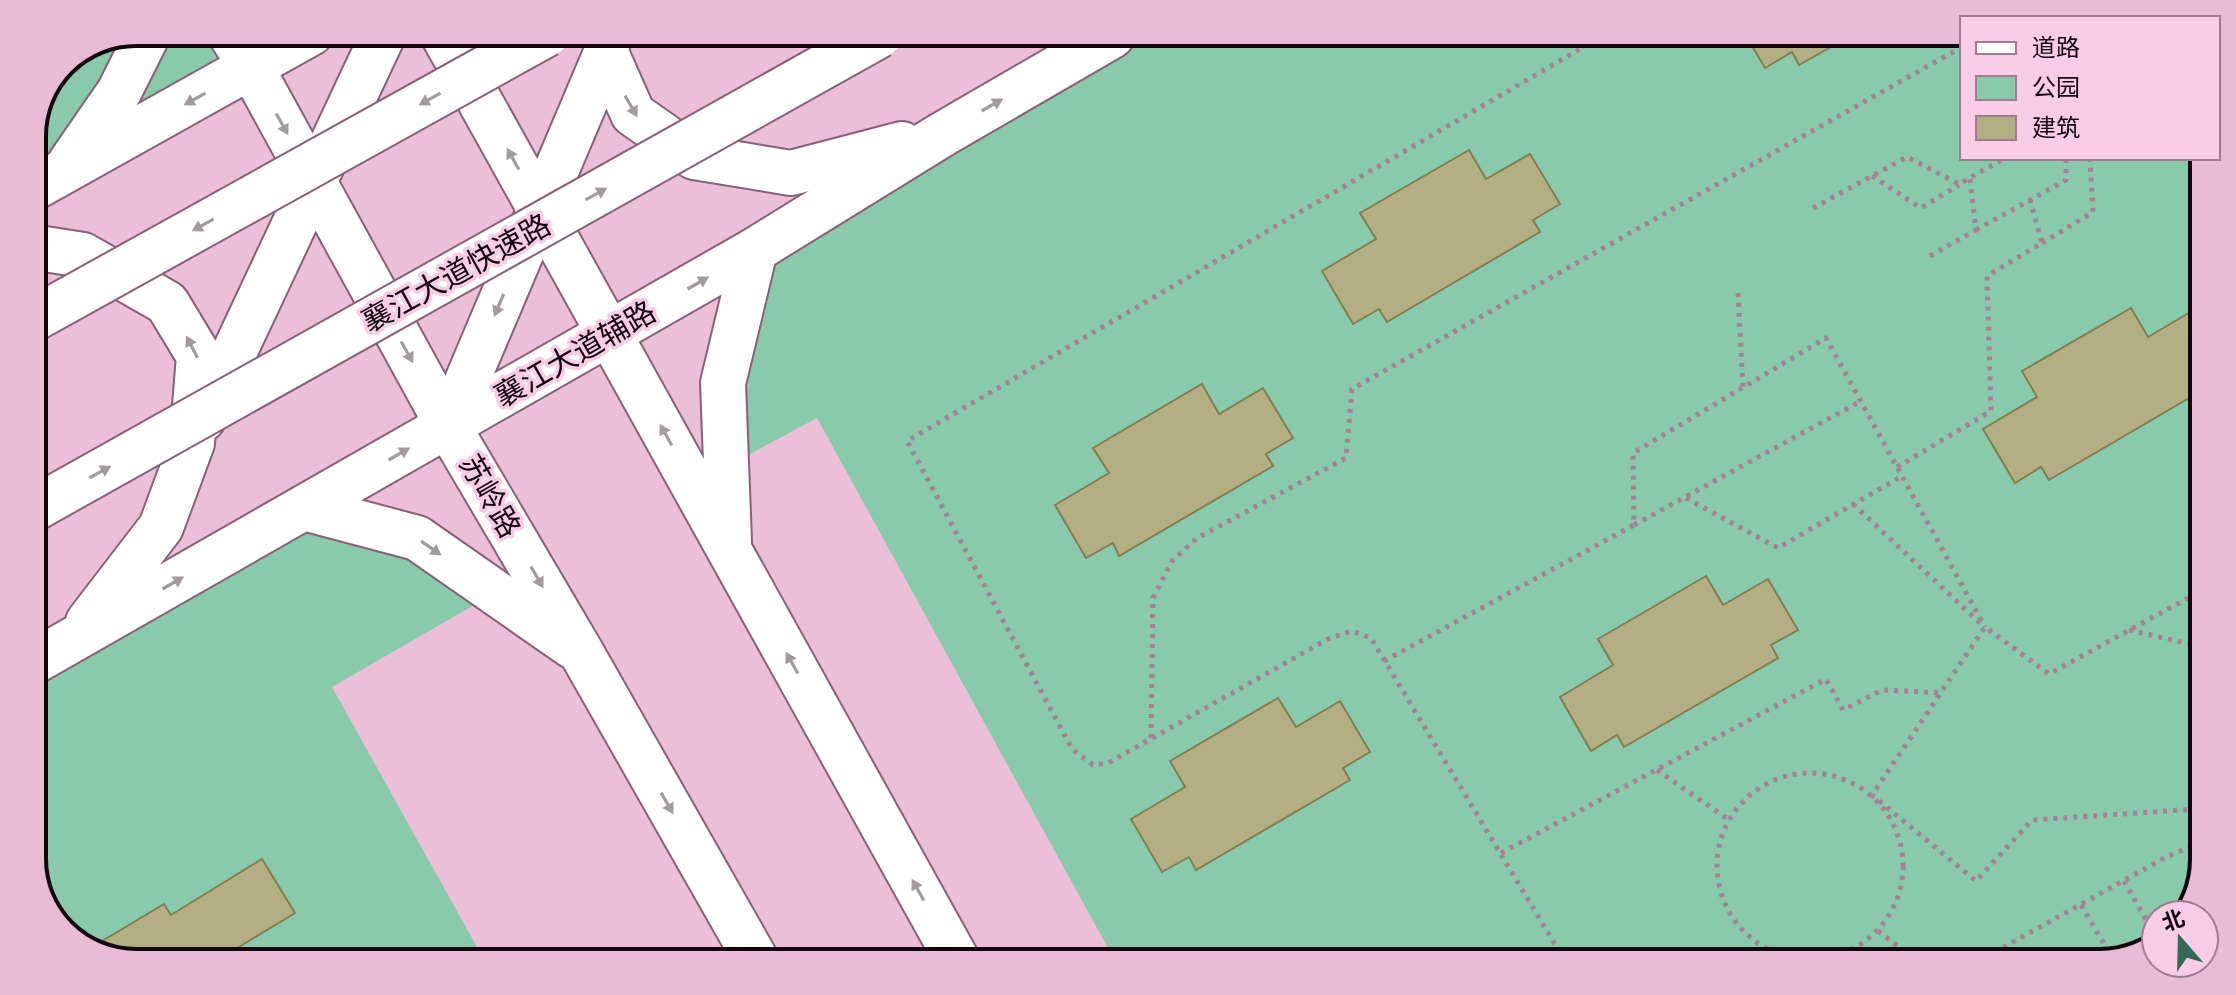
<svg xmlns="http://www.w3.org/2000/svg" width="2236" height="995" viewBox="0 0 2236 995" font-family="Figtree,'Noto Sans SC',sans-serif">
<rect width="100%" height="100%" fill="#ecbfd8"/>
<!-- green -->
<g fill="#89caac">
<path d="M136 32 309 33 32 189V130L63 62Z"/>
<path d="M1112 36 1962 39V158H2204L2196 899 2183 915H2156V946L2100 963 1114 959 817 418 726 467 755 250Z"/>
<path d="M304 508 495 593 332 687 482 956 96 955 50 917 32 866V663Z"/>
</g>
<!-- building -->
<g fill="#b3af83" stroke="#827e54" stroke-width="2">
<path d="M1748 39H1845L1799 65 1792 52 1765 68Z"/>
<path d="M1469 150 1486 179 1530 154 1560 204 1533 220 1540 232 1387 322 1379 309 1353 324 1322 271 1376 239 1360 213Z"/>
<path d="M2131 308 2148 337 2192 311 2202 328 2201 374 2195 377 2201 391 2049 480 2041 467 2015 483 1983 429 2037 397 2022 371Z"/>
<path d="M1202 384 1219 414 1263 388 1293 438 1266 454 1273 466 1119 556 1113 543 1086 558 1055 505 1109 473 1093 448Z"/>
<path d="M1706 576 1723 605 1768 579 1798 630 1771 645 1778 658 1624 747 1617 735 1591 751 1560 697 1613 665 1598 639Z"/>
<path d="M1278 698 1296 727 1340 701 1370 752 1343 768 1350 780 1196 870 1189 857 1162 872 1131 819 1185 787 1170 761Z"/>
<path d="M262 859 295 913 229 953 230 955H96L89 949 164 904 171 915Z"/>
</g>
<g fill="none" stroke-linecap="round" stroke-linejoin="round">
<defs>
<g id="major">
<path d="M229 32 251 67 448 426 581 652 755 958"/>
<path d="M442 33 956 958"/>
<path d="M609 34 606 53 633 114 694 157 791 173 902 144"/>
<path d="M70 163 119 92 149 32"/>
<path d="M32 189 311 33"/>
<path d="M32 247 83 255 167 303 199 356 192 443 161 527 88 622"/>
<path d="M203 419 384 33"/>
<path d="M448 426 606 53"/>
<path d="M304 508 417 538 572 646"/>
<path d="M729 541 723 383 755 250"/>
<path d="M32 663 755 250 943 134 1112 36"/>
</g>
</defs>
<!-- major casing -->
<use href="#major" stroke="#886077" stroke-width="48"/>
<!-- path -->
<g stroke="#a58296" stroke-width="5" stroke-dasharray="4 6" stroke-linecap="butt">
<path d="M69 60 85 70"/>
<path d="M2200 158 2203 164"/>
<path d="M1872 176 1921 208 1959 185"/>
<path d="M1813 208 1907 157 1959 184 2005 158"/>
<path d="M1976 230 2066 180V158"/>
<path d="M2042 243 2093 212 2090 158"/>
<path d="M1930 256 1976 230 1970 179"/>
<path d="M1738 293 1743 388"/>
<path d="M1897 467 1991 411 1987 276 2042 243 2030 200"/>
<path d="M1686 498 1778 548 1902 476"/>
<path d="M1853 504 1981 624"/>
<path d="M1634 525 1861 401"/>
<path d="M2129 630 2198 646"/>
<path d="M1384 661 1634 525 1633 453 1826 338 1985 627"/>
<path d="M1151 738 1153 598 1172 561 1197 538 1346 458 1352 389 1962 47"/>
<path d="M1657 770 1729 820"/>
<circle cx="1810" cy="866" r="93"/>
<path d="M2197 809 2032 820 1976 881 1872 795 1985 627 2049 674 2199 592"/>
<path d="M1501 853 1826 679 1843 710 1882 690 1942 693"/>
<path d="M2124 881 2156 937"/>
<path d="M2081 905 2113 959"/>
<path d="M1878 931 1919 962"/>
<path d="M1565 961 1371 638 1352 631 1328 639 1108 763 1093 765 1072 749 907 441 1599 38"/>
<path d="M1977 962 2168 856 2196 845"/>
</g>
<!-- major -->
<use href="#major" stroke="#fff" stroke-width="44"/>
<defs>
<g id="highway-bridge">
<path d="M32 320 547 34"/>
<path d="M32 510 880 35"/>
</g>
</defs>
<!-- highway-bridge casing -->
<use href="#highway-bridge" stroke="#886077" stroke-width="48" stroke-linecap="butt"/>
<!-- highway-bridge -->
<use href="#highway-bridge" stroke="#fff" stroke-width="44"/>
</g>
<!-- one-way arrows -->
<defs><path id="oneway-solid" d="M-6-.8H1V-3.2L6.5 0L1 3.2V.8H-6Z" transform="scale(2)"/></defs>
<g fill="#a19b9f">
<use href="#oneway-solid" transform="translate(195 99) rotate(151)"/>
<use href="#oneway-solid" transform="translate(430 99) rotate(151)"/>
<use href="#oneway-solid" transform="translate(992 105) rotate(-30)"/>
<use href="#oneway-solid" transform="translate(631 106) rotate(60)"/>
<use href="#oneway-solid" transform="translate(282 124) rotate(61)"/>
<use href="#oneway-solid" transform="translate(513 159) rotate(-119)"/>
<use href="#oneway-solid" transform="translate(596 194) rotate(-29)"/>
<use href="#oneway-solid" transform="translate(203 225) rotate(151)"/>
<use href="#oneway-solid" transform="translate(698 283) rotate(-30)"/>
<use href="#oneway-solid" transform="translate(499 305) rotate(113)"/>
<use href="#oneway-solid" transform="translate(192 347) rotate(-117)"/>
<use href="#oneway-solid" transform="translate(407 352) rotate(61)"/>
<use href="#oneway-solid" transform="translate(666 435) rotate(-119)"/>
<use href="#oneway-solid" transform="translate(399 454) rotate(-30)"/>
<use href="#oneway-solid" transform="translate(100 472) rotate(-29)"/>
<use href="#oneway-solid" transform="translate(431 548) rotate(35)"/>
<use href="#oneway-solid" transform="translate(537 577) rotate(60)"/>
<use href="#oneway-solid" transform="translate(173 583) rotate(-30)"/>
<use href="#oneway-solid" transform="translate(792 663) rotate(-119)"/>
<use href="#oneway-solid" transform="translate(667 803) rotate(60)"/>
<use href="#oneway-solid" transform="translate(918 890) rotate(-119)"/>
</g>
<g text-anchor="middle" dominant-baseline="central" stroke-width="7" stroke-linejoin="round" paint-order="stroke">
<!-- street labels -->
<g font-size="30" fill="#14060f" stroke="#f9cce5">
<text transform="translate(456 273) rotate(-29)">襄江大道快速路</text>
<text transform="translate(575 354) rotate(-30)">襄江大道辅路</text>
<text transform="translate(490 496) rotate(60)">苏岭路</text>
</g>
</g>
<!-- crop -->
<path d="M0 0H2236V995H0ZM136 46H2100A90 90 0 0 1 2190 136V859A90 90 0 0 1 2100 949H136A90 90 0 0 1 46 859V136A90 90 0 0 1 136 46Z" fill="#e7bcd4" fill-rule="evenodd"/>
<path fill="none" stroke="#14060f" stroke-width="4" d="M136 46H2100A90 90 0 0 1 2190 136V859A90 90 0 0 1 2100 949H136A90 90 0 0 1 46 859V136A90 90 0 0 1 136 46Z"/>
<!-- legend -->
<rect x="1960" y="16" width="260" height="144" fill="#f9cce5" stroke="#9d7d8f" stroke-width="2"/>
<rect x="1976" y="42" width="40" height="12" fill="#ffffff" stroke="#9d7d8f" stroke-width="2"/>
<text x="2032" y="56" font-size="24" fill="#14060f">道路</text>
<rect x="1976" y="76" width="40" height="24" fill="#89caac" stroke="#9d7d8f" stroke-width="2"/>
<text x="2032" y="96" font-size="24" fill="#14060f">公园</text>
<rect x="1976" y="116" width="40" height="24" fill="#b3af83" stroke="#9d7d8f" stroke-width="2"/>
<text x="2032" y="136" font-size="24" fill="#14060f">建筑</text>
<!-- north arrow -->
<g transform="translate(2180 939) rotate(340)"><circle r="38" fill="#f9cce5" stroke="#9d7d8f" stroke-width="2"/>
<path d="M0-6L14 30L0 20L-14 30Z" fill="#326b53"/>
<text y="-12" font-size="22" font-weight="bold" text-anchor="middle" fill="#14060f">北</text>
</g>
</svg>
